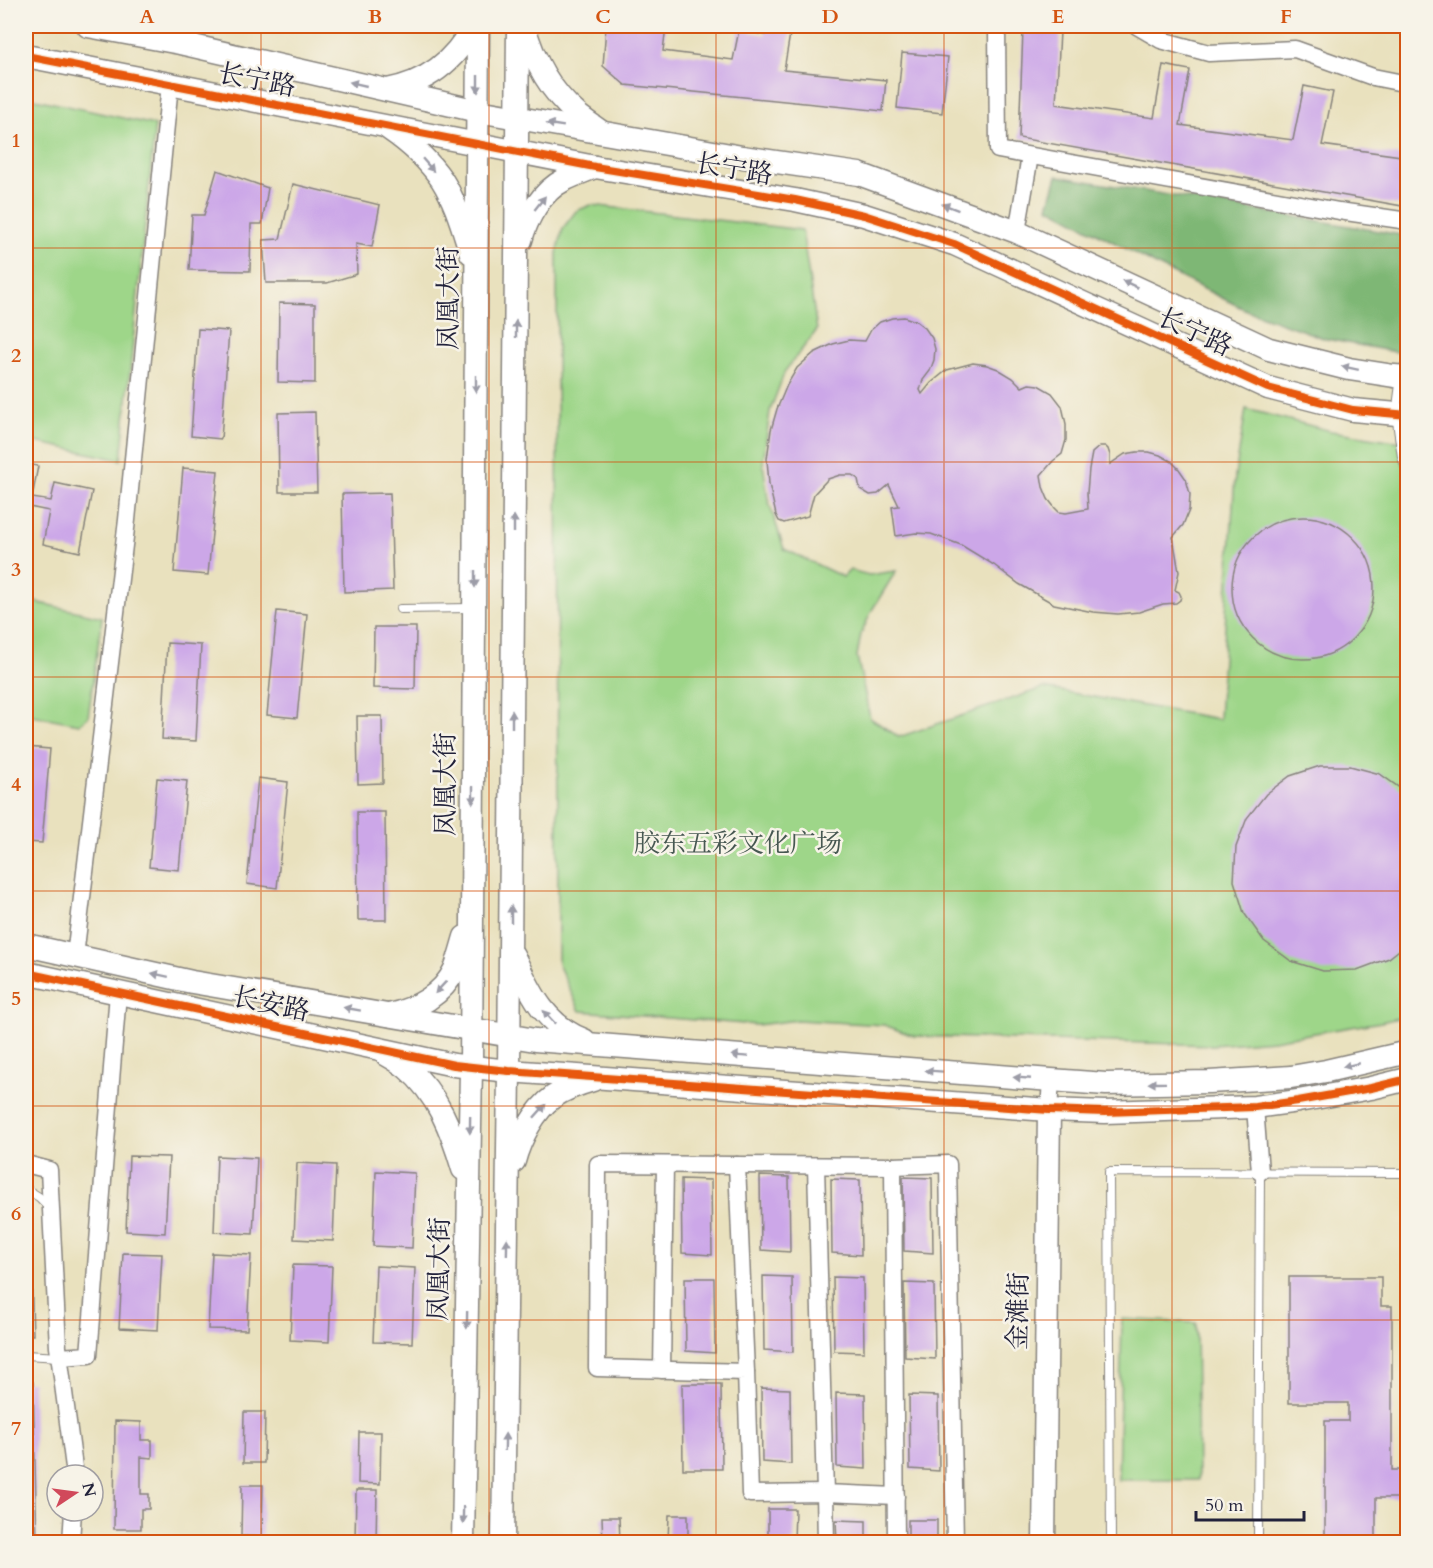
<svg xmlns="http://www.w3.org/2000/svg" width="1433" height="1568" viewBox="0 0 1433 1568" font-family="Cardo,'Noto Serif SC',serif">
<rect width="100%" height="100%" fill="#f7f3e8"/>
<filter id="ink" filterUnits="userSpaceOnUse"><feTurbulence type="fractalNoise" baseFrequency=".0167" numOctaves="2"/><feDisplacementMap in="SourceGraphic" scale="12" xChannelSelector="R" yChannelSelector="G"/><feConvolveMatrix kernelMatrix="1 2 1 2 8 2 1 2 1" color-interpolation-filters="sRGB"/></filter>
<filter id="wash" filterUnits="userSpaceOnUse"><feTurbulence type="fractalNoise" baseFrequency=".008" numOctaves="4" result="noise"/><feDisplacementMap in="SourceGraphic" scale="24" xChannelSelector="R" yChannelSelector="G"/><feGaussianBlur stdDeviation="1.35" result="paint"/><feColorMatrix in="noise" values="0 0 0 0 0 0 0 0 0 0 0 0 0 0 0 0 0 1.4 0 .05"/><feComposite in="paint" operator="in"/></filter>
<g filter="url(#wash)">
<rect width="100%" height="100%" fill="#e9e1be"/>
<!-- green -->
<g fill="#9ed689" stroke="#607c62" stroke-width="1.5">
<path d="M26 97 155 125 121 460 26 440Z"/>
<path d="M591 205 802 230 817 330 785 371 770 411 763 463 768 499 784 549 843 577 850 570 869 575 896 571 872 610 861 634 857 656 870 718 899 737 1043 688 1219 719 1235 476 1246 409 1331 431 1407 443V1016L1381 1022 1273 1040 1213 1045 914 1036 884 1025 797 1020 757 1025 580 1011 558 964 557 253 563 228 576 211Z"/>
<path d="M26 600 102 617 88 717 79 724 26 714Z"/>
<path d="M1122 1319 1196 1323 1198 1480H1118Z"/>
</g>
<!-- forest -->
<path fill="#7eb775" stroke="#506c58" stroke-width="1.5" d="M1057 176 1407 236V354L1326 339 1246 310 1158 266 1048 207Z"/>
<g id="blocks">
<!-- building -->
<g fill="#cca7e8">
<path d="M606 26H666L663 51 733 60 739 30 765 35 767 26 791 28 784 70 886 80 883 111 625 85 603 66Z"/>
<path d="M1023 30 1060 32 1056 104 1154 118 1163 65 1190 70 1180 125 1293 140 1304 86 1333 92 1322 145 1408 157V207L1019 138Z"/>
<path d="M902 53 948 57 942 113 897 108Z"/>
<path d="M217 170 268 188 262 224H251L250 271 189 270 192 215H204Z"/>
<path d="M293 184 380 205 372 247 356 244 357 274 327 283H266L263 240 280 239Z"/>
<path d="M279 303 315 304V383L278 382Z"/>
<path d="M904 317 916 321 925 328 932 338 935 349 934 360 930 371 923 380 920 390 922 394 931 383 947 370 973 363 987 365 998 369 1013 378 1022 387 1029 384 1038 385 1052 393 1062 406 1066 424V440L1062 454 1053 461 1041 475 1043 487 1048 499 1055 508 1059 512 1066 513 1088 509 1087 493 1089 469 1092 453 1100 446H1105L1108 449 1110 455V464L1125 454 1137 452H1149L1160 455 1171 461 1179 469 1186 479 1190 494 1189 510 1183 525 1173 537 1179 572 1175 590 1179 592 1181 596 1180 600 1176 603 1163 604 1139 612 1118 614 1093 612 1054 604 1019 584 994 565 961 545 931 534 916 533 896 536 892 507 899 506 889 485 878 494 870 495 860 489 858 479 852 475H840L828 479 814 494 808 516 784 523 779 521 776 515 769 484 767 459 771 430 777 409 787 385 797 368 814 353 833 344 849 340 865 341 871 330 880 322 892 318Z"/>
<path d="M198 329 229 331 221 439 191 436Z"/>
<path d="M315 412 317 492H279L278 413Z"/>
<path d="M26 464 38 466 32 498 51 501 55 483 92 491 80 552 43 544 49 511 29 507 26 521Z"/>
<path d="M183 468 218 471 208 575 174 572Z"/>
<path d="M390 493 393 590 344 592 342 494Z"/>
<circle cx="1303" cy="588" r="71"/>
<path d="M277 611 307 614 297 718 267 715Z"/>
<path d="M374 627H416L415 689 373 688Z"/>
<path d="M167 643 201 645 196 741 162 739Z"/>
<path d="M357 716H382L383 783 358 784Z"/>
<path d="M26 747 50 749 42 843 26 842Z"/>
<path d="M1320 766H1350L1380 774 1408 794V943L1389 958 1357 970 1323 971 1291 961 1264 941 1244 913 1234 881 1236 847 1247 818 1266 794 1290 776Z"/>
<path d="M157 778 187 781 179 870 149 867Z"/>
<path d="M258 778 288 782 277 888 247 884Z"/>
<path d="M357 812H385L386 920H358Z"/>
<path d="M129 1156 169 1157 165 1233 126 1231Z"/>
<path d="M217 1156 257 1158 253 1234 214 1232Z"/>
<path d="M297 1163 336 1165 333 1241 294 1239Z"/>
<path d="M376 1171 415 1173 412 1248 373 1246Z"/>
<path d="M760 1176 789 1177 790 1252 761 1250Z"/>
<path d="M903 1177 932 1178 933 1253 904 1251Z"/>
<path d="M681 1179 711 1180 712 1255 682 1253Z"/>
<path d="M831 1179 860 1180 861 1255 832 1253Z"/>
<path d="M26 1235H30L33 1335H26Z"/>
<path d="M123 1253 162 1254 158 1330 119 1328Z"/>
<path d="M212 1253 251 1255 247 1330 208 1329Z"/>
<path d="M293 1265 332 1266 329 1342 290 1340Z"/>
<path d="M376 1266 415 1268 412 1343 373 1342Z"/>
<path d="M763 1276 792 1277 793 1352 764 1350Z"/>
<path d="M833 1277 863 1278 864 1352 834 1351Z"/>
<path d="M1289 1277H1381V1306H1392V1470H1408V1542H1401V1498H1376V1542H1325V1421H1348V1403H1289Z"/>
<path d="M685 1278H714L715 1353 686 1351Z"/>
<path d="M904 1283 934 1284 935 1359 905 1357Z"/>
<path d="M26 1382H33L37 1542H26Z"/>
<path d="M682 1384H721L722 1469H683Z"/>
<path d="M761 1388 790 1389 791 1464 762 1462Z"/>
<path d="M836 1393 865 1394 866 1469 837 1467Z"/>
<path d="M909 1395 938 1396 939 1471 910 1469Z"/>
<path d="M244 1412H265L264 1463H243Z"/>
<path d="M115 1421 141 1422V1440H152V1458L141 1457V1494H149V1509H141V1529H114Z"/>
<path d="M359 1432H381L380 1484 358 1483Z"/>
<path d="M242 1485H263L262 1537 241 1536Z"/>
<path d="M356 1490H377L376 1541H355Z"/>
<path d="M768 1509H795L794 1542H768Z"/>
<path d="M669 1515H688V1542H668Z"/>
<path d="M602 1517H619L620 1542H603Z"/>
<path d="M836 1520 866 1521V1542H837Z"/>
<rect x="908" y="1520" width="29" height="22"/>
</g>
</g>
</g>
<g filter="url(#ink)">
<use href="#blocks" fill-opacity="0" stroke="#86827c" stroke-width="1.5"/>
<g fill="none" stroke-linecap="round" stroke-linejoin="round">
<defs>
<g id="lane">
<path d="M1401 377 1396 414 1402 457 1408 475"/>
<path d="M400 609 471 608"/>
<path d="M26 1189 39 1197 49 1207"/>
<path d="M26 1355 59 1357"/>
<path d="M1111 1542 1109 1172 1408 1173"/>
<path d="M1258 1542 1260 1172"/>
</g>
<g id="street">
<path d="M997 26 998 150 1339 211 1408 221"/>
<path d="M1137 26 1161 40 1209 53 1295 49 1373 77 1408 84"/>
<path d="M1017 232 1030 156"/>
<path d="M75 956 127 520 170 84"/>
<path d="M1255 1107 1260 1172"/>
<path d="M1049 1110 1051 1080"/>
<path d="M26 1164 49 1170 58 1347 75 1475"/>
<path d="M737 1165 746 1372"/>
<path d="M816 1166 825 1493 896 1496"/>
<path d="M59 1357 89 1355 118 993"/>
<path d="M662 1370 665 1165"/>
<path d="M71 1542 73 1511"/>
<path d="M826 1542 825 1493 750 1494 746 1372 597 1368 598 1164 893 1166"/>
<path d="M896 1542 893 1166 948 1164 955 1542"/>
</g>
<g id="secondary">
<path d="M88 26 180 43 478 111 742 157 859 174 1017 232 1269 349 1349 369 1394 376 1408 377"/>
<path d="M524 26C533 59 550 91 577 114 584 120 592 125 600 131"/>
<path d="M26 56 595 167 795 200 864 215 954 244 1268 388 1353 410 1408 415"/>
<path d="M387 90C426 83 455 61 473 26"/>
<path d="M389 129C408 142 429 161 442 180 456 202 463 229 471 253"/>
<path d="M521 240C527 217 542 191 564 180 574 175 585 171 595 167"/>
<path d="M26 945 192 982 535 1040 1051 1080 1106 1084 1209 1082 1291 1077 1326 1071 1408 1052"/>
<path d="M513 955C530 991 544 1025 584 1040"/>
<path d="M26 973 454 1065 509 1071 1049 1110 1105 1112 1255 1107 1298 1101 1371 1088 1408 1079"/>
<path d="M389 1015C416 1009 443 995 455 969 459 959 462 947 465 937"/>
<path d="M387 1055C394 1059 401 1063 407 1068 438 1094 452 1132 463 1169"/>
<path d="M514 1161C520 1139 534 1111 553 1097 565 1089 579 1084 593 1080"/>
<path d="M463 1542 471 1067 478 26"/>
<path d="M503 1542 509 1071 518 26"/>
<path d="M1044 1542 1049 1110"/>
</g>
</defs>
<!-- lane casing -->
<use href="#lane" stroke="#86827c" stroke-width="10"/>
<!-- street casing -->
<use href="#street" stroke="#86827c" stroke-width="19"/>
<!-- secondary casing -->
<use href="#secondary" stroke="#86827c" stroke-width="25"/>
<!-- lane -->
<use href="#lane" stroke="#fff" stroke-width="8"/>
<!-- street -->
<use href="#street" stroke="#fff" stroke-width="16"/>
<!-- secondary -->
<use href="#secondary" stroke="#fff" stroke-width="22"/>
<defs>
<g id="cycleway">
<path d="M26 56 595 167 795 200 864 215 954 244 1268 388 1353 410 1408 415"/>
<path d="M26 973 454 1065 509 1071 1049 1110 1105 1112 1255 1107 1298 1101 1371 1088 1408 1079"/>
</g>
</defs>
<!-- cycleway casing -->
<use href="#cycleway" stroke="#f7f3e8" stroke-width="11"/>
<!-- cycleway -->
<use href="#cycleway" stroke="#e8590c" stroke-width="8"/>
</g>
<!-- one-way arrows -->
<defs><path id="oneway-solid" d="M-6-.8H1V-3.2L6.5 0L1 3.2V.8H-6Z" transform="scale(1.5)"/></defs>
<g fill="#9c9ca7">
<use href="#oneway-solid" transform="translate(358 84) rotate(-167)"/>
<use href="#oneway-solid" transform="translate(478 84) rotate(90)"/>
<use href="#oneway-solid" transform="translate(555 125) rotate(-171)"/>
<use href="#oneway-solid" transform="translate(428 165) rotate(49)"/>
<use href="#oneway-solid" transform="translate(540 203) rotate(-52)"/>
<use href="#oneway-solid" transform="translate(950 207) rotate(-160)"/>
<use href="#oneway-solid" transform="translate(1130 284) rotate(-155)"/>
<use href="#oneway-solid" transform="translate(516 329) rotate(-90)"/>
<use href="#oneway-solid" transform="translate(1350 368) rotate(-168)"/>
<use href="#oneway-solid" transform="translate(476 384) rotate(90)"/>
<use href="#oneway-solid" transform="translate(514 524) rotate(-90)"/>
<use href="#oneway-solid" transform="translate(475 579) rotate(90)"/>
<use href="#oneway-solid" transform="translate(512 719) rotate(-90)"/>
<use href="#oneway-solid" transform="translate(473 795) rotate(90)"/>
<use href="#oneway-solid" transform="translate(511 914) rotate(-90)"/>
<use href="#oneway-solid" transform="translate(160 975) rotate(-168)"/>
<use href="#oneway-solid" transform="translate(441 987) rotate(133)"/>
<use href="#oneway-solid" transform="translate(352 1009) rotate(-170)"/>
<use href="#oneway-solid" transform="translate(549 1017) rotate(-133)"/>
<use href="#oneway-solid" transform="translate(740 1056) rotate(-176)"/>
<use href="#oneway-solid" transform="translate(1351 1065) rotate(167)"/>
<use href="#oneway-solid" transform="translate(934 1071) rotate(-176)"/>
<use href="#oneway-solid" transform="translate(1022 1078) rotate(-175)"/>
<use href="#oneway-solid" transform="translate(1157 1083) rotate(179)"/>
<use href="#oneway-solid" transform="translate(540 1111) rotate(-48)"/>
<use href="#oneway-solid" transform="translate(470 1125) rotate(91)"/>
<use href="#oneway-solid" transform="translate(507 1247) rotate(-89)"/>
<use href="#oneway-solid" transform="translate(467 1320) rotate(91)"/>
<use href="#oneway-solid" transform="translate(505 1442) rotate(-89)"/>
<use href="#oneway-solid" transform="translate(463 1515) rotate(91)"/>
</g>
</g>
<!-- grid -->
<path fill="none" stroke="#d45411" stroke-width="1.5" stroke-opacity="0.55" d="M261 26V1542M489 26V1542M716 26V1542M944 26V1542M1172 26V1542M26 248H1408M26 462H1408M26 677H1408M26 891H1408M26 1106H1408M26 1320H1408"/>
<g text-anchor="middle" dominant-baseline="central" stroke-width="5" stroke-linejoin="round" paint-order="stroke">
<!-- street labels -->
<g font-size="26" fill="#22223b" stroke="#f7f3e8">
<text transform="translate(257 80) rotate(11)">长宁路</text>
<text transform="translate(734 169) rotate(9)">长宁路</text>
<text transform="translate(448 298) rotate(-90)">凤凰大街</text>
<text transform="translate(1195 332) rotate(25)">长宁路</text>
<text transform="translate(445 784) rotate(-90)">凤凰大街</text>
<text transform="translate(271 1004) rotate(12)">长安路</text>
<text transform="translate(439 1269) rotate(-89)">凤凰大街</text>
<text transform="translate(1018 1311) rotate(-89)">金滩街</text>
</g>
<!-- park labels -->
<g font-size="26" fill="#475852" stroke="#f7f3e8">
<text x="738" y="843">胶东五彩文化广场</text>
</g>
</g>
<!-- margin -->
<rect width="1433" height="1568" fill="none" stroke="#f7f3e8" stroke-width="66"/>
<!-- north arrow -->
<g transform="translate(75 1493) rotate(77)"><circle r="28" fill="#f7f3e8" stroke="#a29fa3" stroke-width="1.5"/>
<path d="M0-4.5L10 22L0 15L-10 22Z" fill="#d1495b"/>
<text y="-9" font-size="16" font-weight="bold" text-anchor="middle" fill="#22223b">N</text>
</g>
<!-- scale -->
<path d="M1196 1511v9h108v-9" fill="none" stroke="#22223b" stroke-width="3"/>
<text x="1205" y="1511" font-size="18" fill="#22223b" stroke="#f7f3e8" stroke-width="4.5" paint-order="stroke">50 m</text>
<rect x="33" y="33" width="1367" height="1502" fill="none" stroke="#d45411" stroke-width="2"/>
<g font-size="20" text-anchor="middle" font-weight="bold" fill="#d45411">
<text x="147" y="23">A</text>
<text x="375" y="23">B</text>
<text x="603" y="23">C</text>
<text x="830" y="23">D</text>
<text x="1058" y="23">E</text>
<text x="1286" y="23">F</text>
<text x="16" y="147">1</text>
<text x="16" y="362">2</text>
<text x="16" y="576">3</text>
<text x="16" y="791">4</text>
<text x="16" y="1005">5</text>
<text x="16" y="1220">6</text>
<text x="16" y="1435">7</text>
</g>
</svg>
